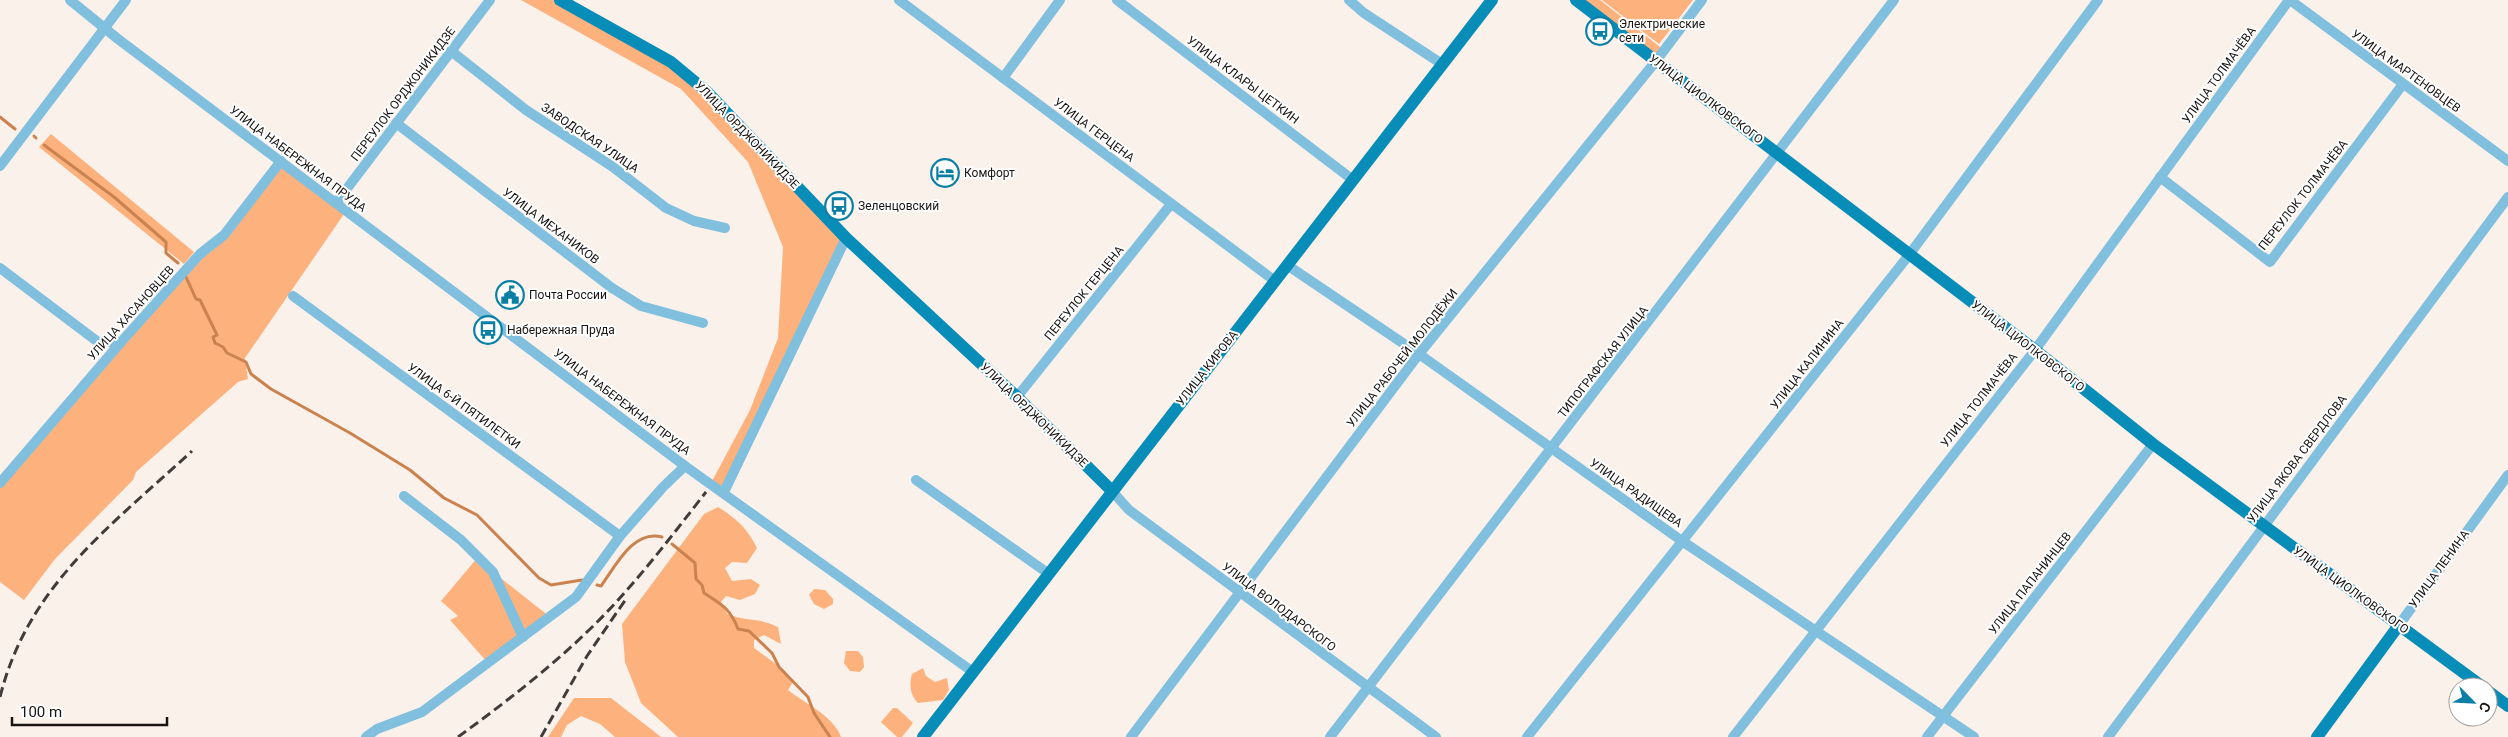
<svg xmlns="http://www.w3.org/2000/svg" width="2508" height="737" viewBox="0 0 2508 737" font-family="Roboto,sans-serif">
<rect width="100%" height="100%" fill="#fbf1eb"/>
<!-- green -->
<g fill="#fdb27d">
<path d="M521 0H560L671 62 846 238 724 492 711 483 750 410 778 338 783 247 748 162 681 89Z"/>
<path d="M1576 0H1600L1664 50 1656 61Z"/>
<path d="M1602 0H1693L1659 44Z"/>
<path d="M51 134 194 252 184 264 39 147Z"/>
<path d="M279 165 344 214 245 358 248 379 238 382 136 472 133 480 55 559 24 600 0 582V487Z"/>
<path d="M718 507C736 518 748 529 757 548L747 563 732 562 725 568 732 581 751 579 760 585 755 594 740 600 726 596 721 602 727 614C744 621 761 618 778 627L781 644 764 635 754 640V648L784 670 793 682 788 690C804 703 834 716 841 737H678L641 703 625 662 622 624 704 514Z"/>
<path d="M478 557 493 572 550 617 488 663 450 620 458 616 441 601Z"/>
<path d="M814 589 825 590 833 599V604L824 609 814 604 809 595Z"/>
<path d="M846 651H858L863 657 864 667 860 672 850 671 844 663Z"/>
<path d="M923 668 926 676 935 682 947 678 949 690 943 700 918 703C910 695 909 685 912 674Z"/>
<path d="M574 698H611L661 737H615L600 724 581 716 567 725 561 737H548Z"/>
<path d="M893 708H897L913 723 902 737H897L881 722Z"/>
</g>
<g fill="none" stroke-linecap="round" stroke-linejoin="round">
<!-- stream -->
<g stroke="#ca824e" stroke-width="3">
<path d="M0 117 15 129"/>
<path d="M34 136 36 138"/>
<path d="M44 145 114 197 166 242V253L178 263"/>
<path d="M186 277 196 299 200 300 217 335 213 337 215 343 223 347 227 353 246 362 251 374 271 389 350 433 410 470 444 498 477 515 539 578 551 585 582 580"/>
<path d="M672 544 695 563 696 579 702 585 704 593C722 605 730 608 738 629L749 631 772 653 779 667 808 697 814 713 830 737"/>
<path d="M597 585 601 586C615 567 633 529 662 537"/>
</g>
<!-- minor -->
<g stroke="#80bfdd" stroke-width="10">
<path d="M70 0 118 39 685 466 973 672"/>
<path d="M899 0 1275 281"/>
<path d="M1117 0 1353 180"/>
<path d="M1349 0 1364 13 1442 64"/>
<path d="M2290 0 2508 161"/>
<path d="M451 51 526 110 613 167 666 208 694 221 725 228"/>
<path d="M1003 78 1060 0"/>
<path d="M396 123 612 288 641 306 703 323"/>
<path d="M0 166 126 0"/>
<path d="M2160 177 2270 262 2403 84"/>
<path d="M336 203 490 0"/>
<path d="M1287 265 1419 354 1682 541 1974 737"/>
<path d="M0 268 98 342H121"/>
<path d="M293 296 620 536"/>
<path d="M1017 397 1171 204"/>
<path d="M916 480 1049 574"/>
<path d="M0 483 121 342 200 254 224 235 281 161"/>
<path d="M1112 491 1129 510 1436 737"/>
<path d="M724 492 846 238"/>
<path d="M404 496 461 540 493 572 523 637"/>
<path d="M2399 625 2508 475"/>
<path d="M366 737 377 729 422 712 576 597 620 536 663 487 685 466"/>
<path d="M1131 737 1419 354 1656 61 1702 0"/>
<path d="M1330 737 1894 0"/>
<path d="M1527 737 1909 255 2098 0"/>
<path d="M1733 737 2035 350 2289 0"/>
<path d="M1927 737 2153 444"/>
<path d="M2108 737 2508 197"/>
</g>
<!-- major -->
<g stroke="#088db8" stroke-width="12">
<path d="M560 0 671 62 706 91 846 238 1017 397 1112 491"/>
<path d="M1576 0 2035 350 2153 444 2483 687"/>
<path d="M2488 691 2508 706"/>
<path d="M923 737 1492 0"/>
<path d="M2317 737 2399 625"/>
</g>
<!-- rail -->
<g stroke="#413c39" stroke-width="3" stroke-dasharray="10 5" stroke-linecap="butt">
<path d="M0 697C28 585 111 526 192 451"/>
<path d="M458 737C510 699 562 659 607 612 643 574 674 533 706 492"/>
<path d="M541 737 587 656 626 599"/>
</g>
</g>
<!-- icons -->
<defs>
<symbol id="bus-ring" viewBox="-11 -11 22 22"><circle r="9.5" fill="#fff" stroke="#097fa6" stroke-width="1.5"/><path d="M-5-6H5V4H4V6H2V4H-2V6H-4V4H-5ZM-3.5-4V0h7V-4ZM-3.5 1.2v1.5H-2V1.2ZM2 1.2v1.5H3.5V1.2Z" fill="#097fa6"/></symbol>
<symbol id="hotel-ring" viewBox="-11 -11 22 22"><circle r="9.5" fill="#fff" stroke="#097fa6" stroke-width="1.5"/><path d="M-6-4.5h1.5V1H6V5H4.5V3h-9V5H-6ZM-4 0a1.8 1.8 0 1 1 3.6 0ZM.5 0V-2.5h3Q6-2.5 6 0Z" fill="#097fa6"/></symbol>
<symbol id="civic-ring" viewBox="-11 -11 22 22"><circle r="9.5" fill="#fff" stroke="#097fa6" stroke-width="1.5"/><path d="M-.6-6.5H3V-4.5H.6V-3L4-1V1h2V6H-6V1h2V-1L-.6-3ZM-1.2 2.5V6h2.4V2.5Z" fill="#097fa6"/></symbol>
</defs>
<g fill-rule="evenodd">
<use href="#bus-ring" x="1584" y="15" width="32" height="32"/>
<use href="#hotel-ring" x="929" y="157" width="32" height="32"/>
<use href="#bus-ring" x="823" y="190" width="32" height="32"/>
<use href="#civic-ring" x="494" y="279" width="32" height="32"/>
<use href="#bus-ring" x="472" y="314" width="32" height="32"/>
</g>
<g text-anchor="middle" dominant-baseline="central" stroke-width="4" stroke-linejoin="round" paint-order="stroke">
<!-- poi labels -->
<g font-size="12" fill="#181412" stroke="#fff" text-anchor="start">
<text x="1619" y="24">Электрические<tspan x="1619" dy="14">сети</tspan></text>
<text x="964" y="173">Комфорт</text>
<text x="858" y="206">Зеленцовский</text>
<text x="529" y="295">Почта России</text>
<text x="507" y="330">Набережная Пруда</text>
</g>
<!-- street labels -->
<g font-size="12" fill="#181412" stroke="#fff">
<text transform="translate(2406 71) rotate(36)">УЛИЦА МАРТЕНОВЦЕВ</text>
<text transform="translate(2219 75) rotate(-54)">УЛИЦА ТОЛМАЧЁВА</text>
<text transform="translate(1243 80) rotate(37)">УЛИЦА КЛАРЫ ЦЕТКИН</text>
<text transform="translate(403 94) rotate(-53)">ПЕРЕУЛОК ОРДЖОНИКИДЗЕ</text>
<text transform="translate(1706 99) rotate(37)">УЛИЦА ЦИОЛКОВСКОГО</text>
<text transform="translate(1094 130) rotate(37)">УЛИЦА ГЕРЦЕНА</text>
<text transform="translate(747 135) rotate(46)">УЛИЦА ОРДЖОНИКИДЗЕ</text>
<text transform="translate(590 138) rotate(34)">ЗАВОДСКАЯ УЛИЦА</text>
<text transform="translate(298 159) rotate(37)">УЛИЦА НАБЕРЕЖНАЯ ПРУДА</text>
<text transform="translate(2303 195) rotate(-52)">ПЕРЕУЛОК ТОЛМАЧЁВА</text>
<text transform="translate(551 226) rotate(37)">УЛИЦА МЕХАНИКОВ</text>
<text transform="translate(1084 293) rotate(-51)">ПЕРЕУЛОК ГЕРЦЕНА</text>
<text transform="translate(131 313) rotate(-48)">УЛИЦА ХАСАНОВЦЕВ</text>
<text transform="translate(2028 346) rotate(38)">УЛИЦА ЦИОЛКОВСКОГО</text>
<text transform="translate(1402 358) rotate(-52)">УЛИЦА РАБОЧЕЙ МОЛОДЁЖИ</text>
<text transform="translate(1603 362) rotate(-52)">ТИПОГРАФСКАЯ УЛИЦА</text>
<text transform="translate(1807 364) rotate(-52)">УЛИЦА КАЛИНИНА</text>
<text transform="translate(1207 368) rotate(-52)">УЛИЦА КИРОВА</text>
<text transform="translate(1979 400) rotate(-52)">УЛИЦА ТОЛМАЧЁВА</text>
<text transform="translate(622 402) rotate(37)">УЛИЦА НАБЕРЕЖНАЯ ПРУДА</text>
<text transform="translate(464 406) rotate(36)">УЛИЦА 6-Й ПЯТИЛЕТКИ</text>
<text transform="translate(1034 415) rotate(44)">УЛИЦА ОРДЖОНИКИДЗЕ</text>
<text transform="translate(2297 459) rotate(-53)">УЛИЦА ЯКОВА СВЕРДЛОВА</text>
<text transform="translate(1636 493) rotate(35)">УЛИЦА РАДИЩЕВА</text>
<text transform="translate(2439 569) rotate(-54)">УЛИЦА ЛЕНИНА</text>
<text transform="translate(2030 583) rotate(-52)">УЛИЦА ПАПАНИНЦЕВ</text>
<text transform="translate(2351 590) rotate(36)">УЛИЦА ЦИОЛКОВСКОГО</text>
<text transform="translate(1279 607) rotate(37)">УЛИЦА ВОЛОДАРСКОГО</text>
</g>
</g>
<!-- north arrow -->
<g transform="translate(2473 702) rotate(114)"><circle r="24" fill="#ffffff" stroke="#a3a1a0"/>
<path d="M0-4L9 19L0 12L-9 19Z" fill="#097fa6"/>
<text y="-8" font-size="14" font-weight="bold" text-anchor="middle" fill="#181412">С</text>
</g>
<!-- scale -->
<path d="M12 717v8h155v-8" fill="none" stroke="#181412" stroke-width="2.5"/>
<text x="20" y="717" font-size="15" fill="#181412" stroke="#ffffff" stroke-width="4" paint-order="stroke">100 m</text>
</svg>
